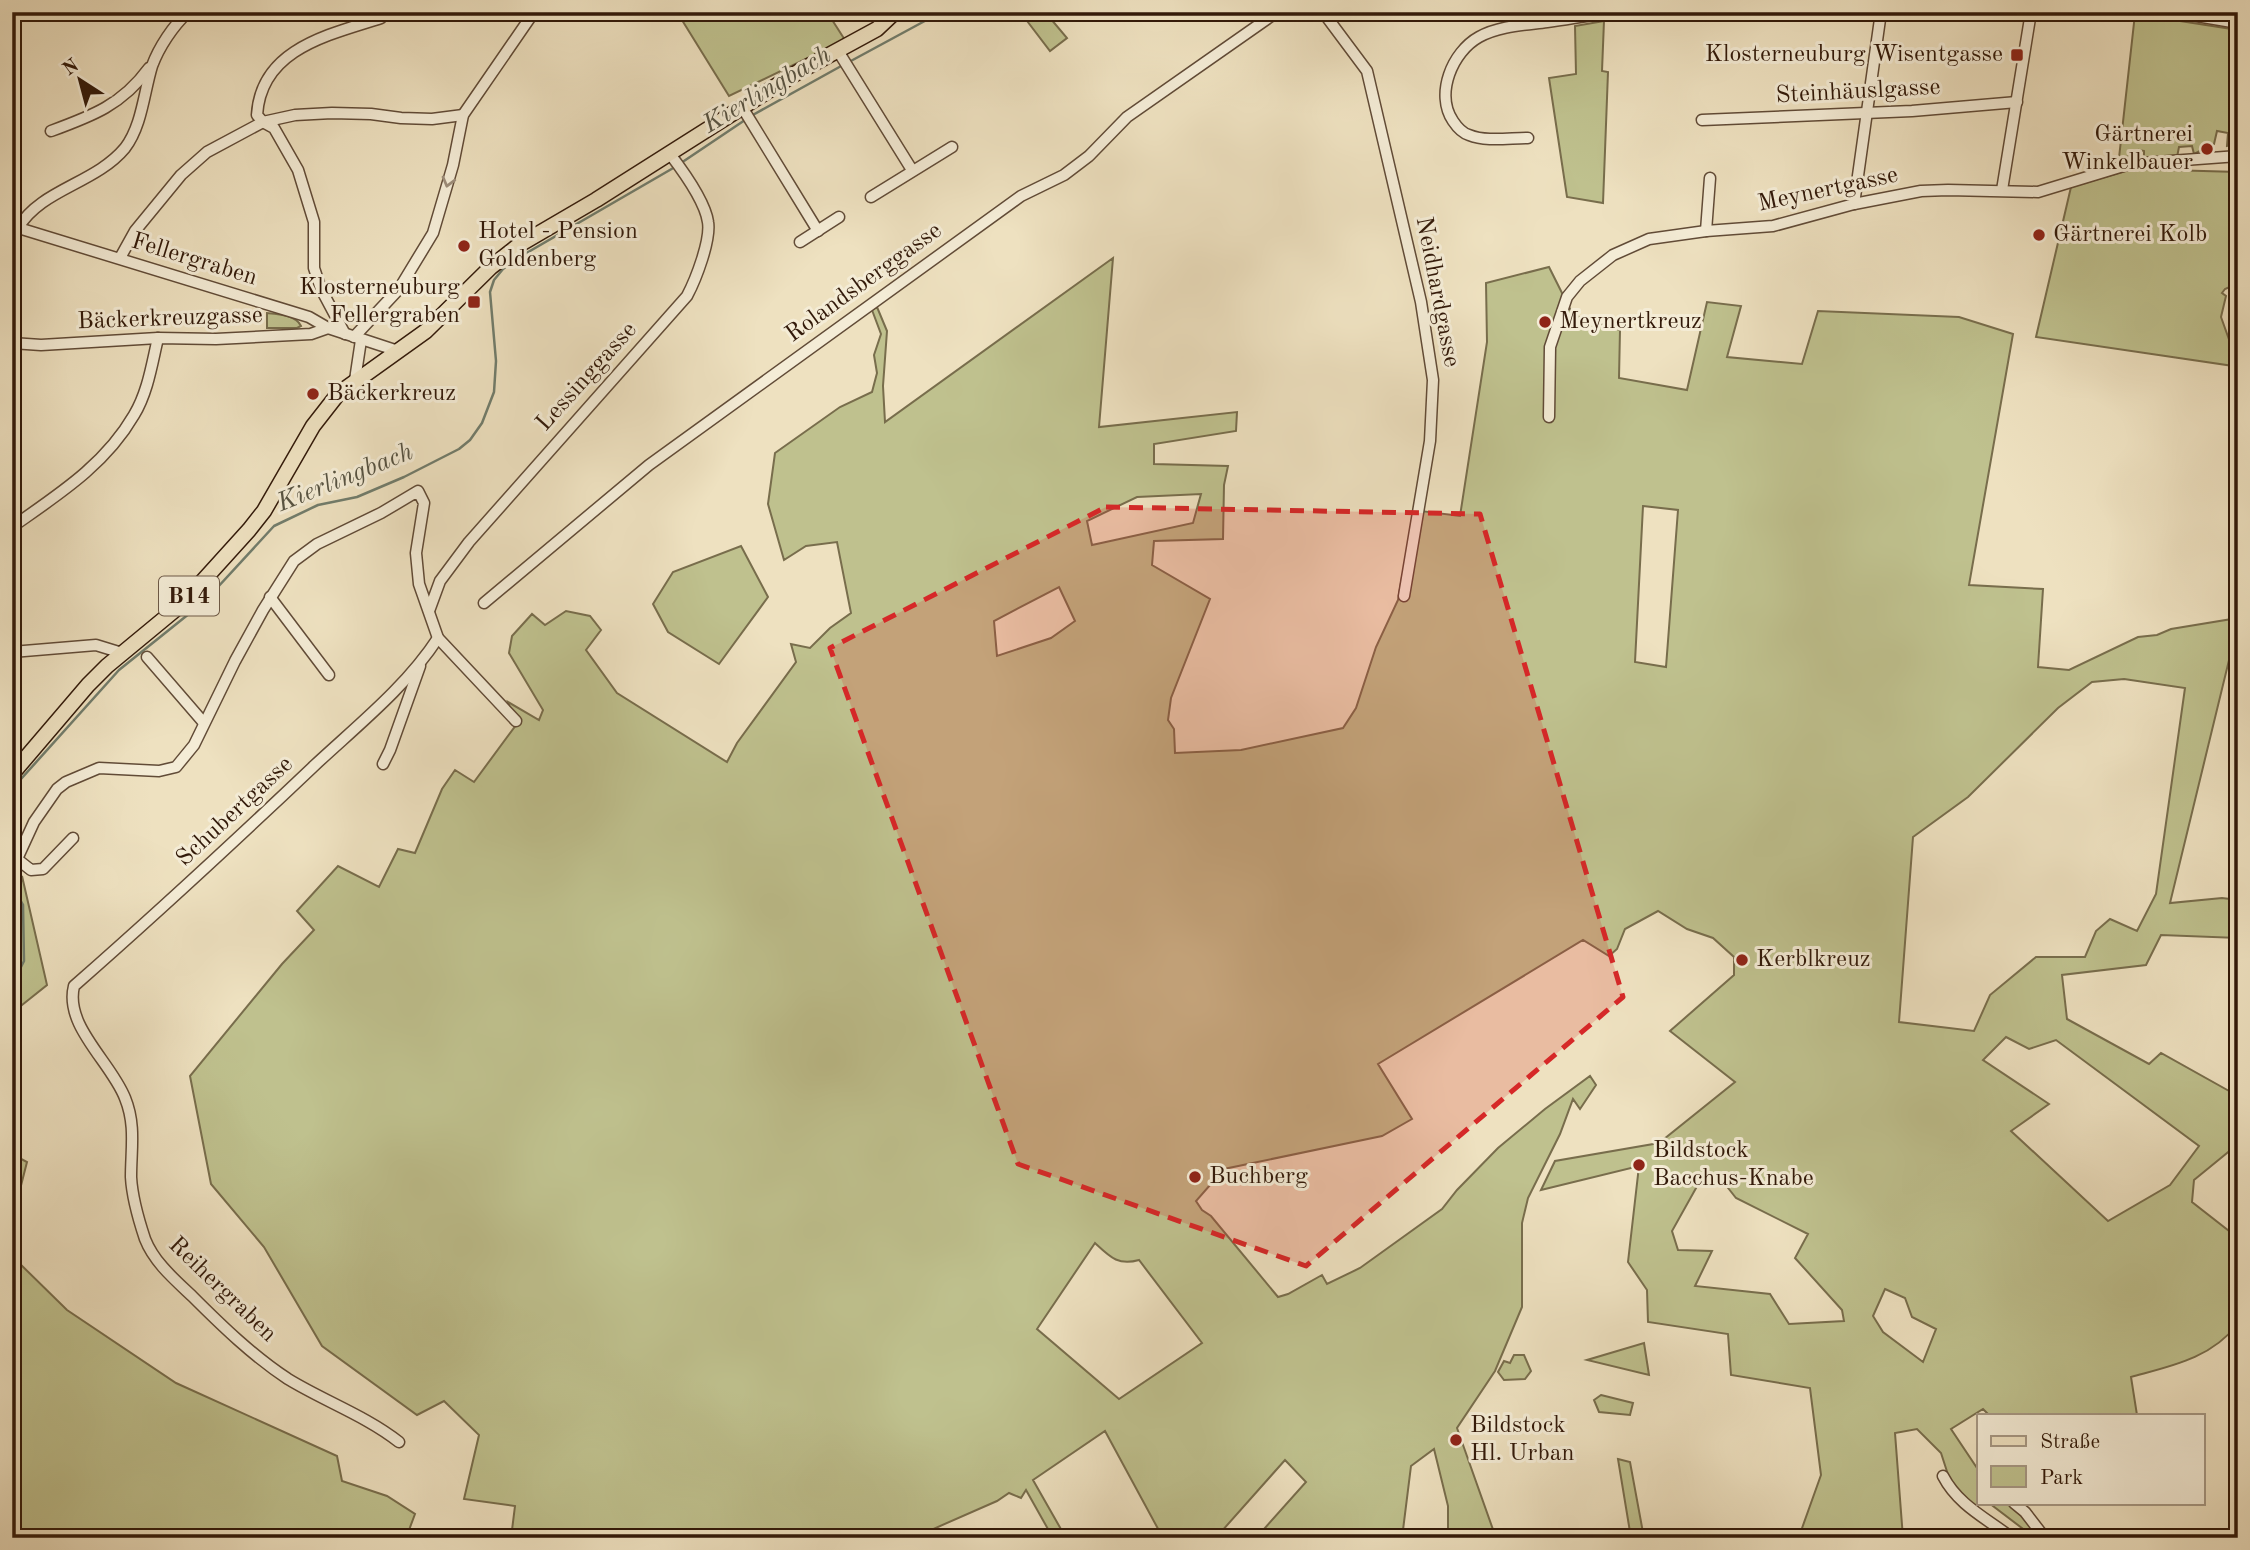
<svg xmlns="http://www.w3.org/2000/svg" width="2250" height="1550" viewBox="0 0 2250 1550" font-family="'Old Standard TT',serif">
<rect width="100%" height="100%" fill="#eee1c0"/>
<filter id="stains"><feTurbulence type="fractalNoise" baseFrequency=".00286" numOctaves="4"/><feColorMatrix values="0 0 0 0 .2 0 0 0 0 .09 0 0 0 0 .02 0 0 0 .5 -.17"/></filter>
<radialGradient id="worn" r=".72"><stop offset=".6" stop-color="#630" stop-opacity="0"/><stop offset="1" stop-color="#630" stop-opacity=".3"/></radialGradient>
<!-- green -->
<g fill="#bfc18e" stroke="#786d4c" stroke-width="2" fill-rule="evenodd">
<path d="M677 12H827L845 40 729 96Z"/>
<path d="M1045 12 1067 38 1050 51 1021 13Z"/>
<path d="M2135 14 2238 30V143L2227 146 2228 133 2217 131 2214 144 2194 154 2192 146 2179 147 2177 157 2144 158V151L2139 150 2138 155 2119 158Z"/>
<path d="M1604 21 1602 71 1608 72 1603 203 1567 197 1549 78 1576 74 1575 26Z"/>
<path d="M2132 169 2238 172V272L2234 285 2225 289 2222 293 2226 296 2221 317 2236 359 2238 354V373L2233 366 2036 337 2071 187Z"/>
<path d="M1113 258 1099 427 1237 412 1236 431 1154 444V464L1228 466 1224 485 1223 539 1154 541 1152 565 1210 599 1171 698 1168 720 1174 729 1175 753 1241 750 1343 728 1356 708 1376 647 1398 600 1402 577 1421 511 1460 516 1487 342 1486 283 1549 267 1573 315 1620 330 1619 378 1687 390 1707 302 1741 306 1727 357 1802 364 1818 311 1959 317 2013 334 1969 585 2043 589 2038 667 2069 670 2138 637 2157 635 2171 629 2238 618V657L2230 656 2170 903 2222 898 2238 900V938L2161 935 2146 965 2062 975 2067 1019 2149 1064 2161 1053 2238 1096V1144L2194 1180 2192 1202 2238 1238V1324C2210 1359 2171 1366 2131 1377L2137 1415H1989L1983 1409 1951 1429 1979 1471 1980 1503 1976 1508 1952 1487 1941 1453 1917 1429 1895 1433 1903 1538H1802L1801 1531 1821 1475 1810 1388 1731 1375 1728 1334 1648 1322 1647 1290 1628 1262 1639 1166 1541 1190 1555 1161 1659 1143 1735 1082 1670 1031 1734 975V957L1713 938 1687 929 1658 911 1625 929 1617 949 1609 956 1583 940 1378 1064 1412 1119 1382 1136 1224 1169 1196 1201 1202 1210 1211 1216 1278 1297 1288 1294 1322 1275 1327 1284 1360 1268 1442 1209 1457 1190 1498 1148 1545 1109 1590 1076 1596 1085 1580 1109 1573 1099 1560 1134 1528 1198 1522 1223V1307L1495 1371 1457 1428 1496 1538H1448V1506L1434 1449 1411 1466 1402 1538H1256L1306 1482 1285 1460 1221 1532 1226 1538H1163L1105 1431 1033 1480 1066 1538H1053L1026 1490 1021 1498 1009 1493 997 1501 931 1530 933 1538H511L515 1506 464 1499 479 1435 444 1401 417 1415 322 1346 264 1247 211 1184 190 1076 282 964 314 930 297 911 338 866 379 887 398 849 415 853 442 789 455 770 474 782 516 725 508 702 539 720 543 710 509 653 512 636 532 614 545 625 566 611 590 616 601 630 586 650 617 693 727 762 737 743 796 662 791 644 810 648 830 628 851 613 837 542 806 546 784 560 768 504 775 453 840 407 872 392 877 373 874 355 881 334 872 310 877 307 887 331 883 386 885 422ZM1201 494 1193 523 1092 545 1087 521 1137 497ZM1643 506 1678 510 1666 667 1635 662ZM1059 587 1075 621 1051 638 997 656 994 621ZM2124 679 2185 688 2156 894 2137 931 2110 919 2096 931 2085 957H2036L1990 995 1974 1031 1899 1022 1913 837 1968 797 2058 708 2092 682ZM2006 1037 2029 1049 2056 1040 2199 1146 2170 1185 2108 1221 2011 1131 2049 1104 1983 1060ZM1721 1179 1736 1198 1808 1234 1795 1258 1842 1310 1844 1321 1789 1324 1770 1294 1695 1286 1712 1251 1678 1250 1672 1231 1700 1181ZM1095 1243C1110 1257 1118 1266 1139 1260L1202 1343 1119 1399 1037 1329ZM1885 1289 1905 1298 1912 1317 1936 1329 1923 1362 1883 1332 1873 1316Z"/>
<path d="M267 313C278 314 296 315 301 326L297 328H267Z"/>
<path d="M741 546 768 597 719 664 668 632 653 604 673 572Z"/>
<path d="M22 876 47 985 12 1013V968L20 954 17 909Z"/>
<path d="M12 1154 27 1162 12 1221Z"/>
<path d="M12 1256 67 1310 176 1383 337 1456 342 1481 387 1496 415 1514 406 1538H12Z"/>
<path d="M1644 1343 1649 1375 1587 1360Z"/>
<path d="M1514 1355H1524L1531 1371 1525 1379 1504 1380 1498 1372 1504 1361 1510 1363Z"/>
<path d="M1601 1395 1633 1403 1630 1415 1599 1412 1594 1400Z"/>
<path d="M1618 1459 1630 1462 1644 1538H1631Z"/>
<path d="M1989 1503H2007L2032 1525 2041 1538H2035Z"/>
</g>
<g fill="none" stroke-linecap="round" stroke-linejoin="round">
<!-- stream -->
<g stroke="#717c6b" stroke-width="2.5">
<path d="M849 62 934 16 957 12"/>
<path d="M751 116 843 65"/>
<path d="M681 163 745 120"/>
<path d="M12 789 119 670 205 601 274 526 318 505 357 497 404 477 459 449 470 440 482 423 494 392 496 361 490 292 494 280 503 269 523 255 675 167"/>
<path d="M12 886 23 905 24 961 12 985"/>
</g>
<defs>
<g id="minor">
<path d="M1323 12 1367 71 1421 302 1433 380 1430 441 1404 596"/>
<path d="M2173 12 2238 23"/>
<path d="M838 51 912 170"/>
<path d="M742 107 818 231"/>
<path d="M1702 120 1912 111 2017 102"/>
<path d="M51 131C92 116 122 105 149 68"/>
<path d="M1528 138C1509 138 1486 142 1469 135 1462 133 1457 127 1453 121 1435 94 1452 52 1479 37 1499 26 1524 25 1547 22 1570 19 1593 14 1616 12"/>
<path d="M2002 190 2031 12"/>
<path d="M871 197 952 147"/>
<path d="M1854 204 1881 12"/>
<path d="M12 226 309 317 328 328 398 351"/>
<path d="M18 228C41 189 95 184 125 148 142 126 144 92 152 66 159 47 173 26 188 12"/>
<path d="M1706 231 1710 178"/>
<path d="M800 242 839 217"/>
<path d="M120 258 135 231 181 175 207 152 263 122 295 115 332 113 371 114 401 118 432 119 463 115"/>
<path d="M345 334 321 289 314 268V222L298 170 274 128 263 122 257 115C261 49 328 35 381 18"/>
<path d="M354 337 399 289 433 233 453 165 463 115 534 12"/>
<path d="M12 343 41 345 158 338 216 339 311 334 328 328"/>
<path d="M355 380 361 340"/>
<path d="M1549 417 1550 347 1567 297 1580 281 1613 255 1649 239 1706 231 1773 226 1854 204 1921 191 1948 190 2038 192 2130 164 2238 156"/>
<path d="M12 527C59 494 105 465 134 415 148 392 152 363 158 338"/>
<path d="M270 597 329 675"/>
<path d="M484 603 649 465 1021 196 1064 175 1089 156 1127 117 1277 12"/>
<path d="M429 611 440 581 469 542 687 296C696 279 711 240 708 222 705 201 683 171 670 154"/>
<path d="M12 652 96 645 122 653"/>
<path d="M147 657 204 723"/>
<path d="M383 764 390 750 420 666"/>
<path d="M12 859H17L34 822 57 789 66 782 99 768 159 771 176 767 194 745 235 661 263 610 294 561 317 544 381 513 418 491 424 503 416 553 419 584 438 638 516 721"/>
<path d="M17 859 31 870 43 869 73 838"/>
<path d="M399 1442C366 1416 324 1401 288 1379 253 1356 222 1326 192 1296 174 1279 154 1262 145 1239 139 1221 132 1196 131 1177 131 1149 136 1125 125 1098 111 1062 64 1026 74 986 156 914 236 840 315 765 358 725 406 687 438 638"/>
<path d="M1943 1476C1958 1505 1986 1518 2012 1538"/>
<path d="M2014 1503 2025 1512 2045 1538"/>
</g>
<path id="major" d="M12 774 88 685 107 666 182 604 249 530 264 511 313 426 338 394 426 331 491 267 519 245 596 200 798 72 877 29 895 12"/>
</defs>
<!-- minor casing -->
<use href="#minor" stroke="#614b37" stroke-width="13"/>
<!-- major casing -->
<use href="#major" stroke="#321909" stroke-width="17"/>
<!-- minor -->
<use href="#minor" stroke="#f4ecd6" stroke-width="10"/>
<!-- major -->
<use href="#major" stroke="#eee1c0" stroke-width="14"/>
</g>
<!-- one-way arrows -->
<defs><path id="oneway-chevron" d="M-2-3.5L2.5 0L-2 3.5" fill="none" stroke-width="1.6" stroke-linecap="round" stroke-linejoin="round" transform="scale(1.75)"/></defs>
<use stroke="#9d8d7a" href="#oneway-chevron" transform="translate(448 182) rotate(105)"/>
<!-- marked area -->
<path fill="#d62828" fill-opacity="0.2" stroke="#d62828" stroke-width="5" stroke-dasharray="14 9" stroke-linejoin="round" d="M1106 507 1480 514 1623 997 1306 1266 1018 1164 830 648Z"/>
<!-- markers -->
<g fill="#8f2418" stroke="#f4ecd6" stroke-width="2.5">
<rect x="2010" y="48" width="14" height="14" rx="3.5"/>
<circle cx="2207" cy="149" r="7"/>
<circle cx="2039" cy="235" r="7"/>
<circle cx="464" cy="246" r="7"/>
<rect x="467" y="295" width="14" height="14" rx="3.5"/>
<circle cx="1545" cy="322" r="7"/>
<circle cx="313" cy="394" r="7"/>
<circle cx="1742" cy="960" r="7"/>
<circle cx="1639" cy="1165" r="7"/>
<circle cx="1195" cy="1177" r="7"/>
<circle cx="1456" cy="1440" r="7"/>
</g>
<g text-anchor="middle" dominant-baseline="central" stroke-width="6" stroke-linejoin="round" paint-order="stroke">
<!-- shield labels -->
<rect fill="#f4ecd6" stroke="#6c5846" stroke-width="2" x="159" y="576.5" width="60" height="39" rx="5"/>
<g font-size="23" font-weight="bold" fill="#321909">
<text x="189" y="596">B14</text>
</g>
<!-- poi labels -->
<g font-size="24" fill="#321909" stroke="#f4ecd6" text-anchor="start">
<text x="2003" y="55" text-anchor="end">Klosterneuburg Wisentgasse</text>
<text x="2193" y="135" text-anchor="end">Gärtnerei<tspan x="2193" dy="28">Winkelbauer</tspan></text>
<text x="478" y="232">Hotel - Pension<tspan x="478" dy="28">Goldenberg</tspan></text>
<text x="2053" y="235">Gärtnerei Kolb</text>
<text x="460" y="288" text-anchor="end">Klosterneuburg<tspan x="460" dy="28">Fellergraben</tspan></text>
<text x="1559" y="322">Meynertkreuz</text>
<text x="327" y="394">Bäckerkreuz</text>
<text x="1756" y="960">Kerblkreuz</text>
<text x="1653" y="1151">Bildstock<tspan x="1653" dy="28">Bacchus-Knabe</tspan></text>
<text x="1209" y="1177">Buchberg</text>
<text x="1470" y="1426">Bildstock<tspan x="1470" dy="28">Hl. Urban</tspan></text>
</g>
<!-- street labels -->
<g font-size="24" fill="#321909" stroke="#f4ecd6">
<text transform="translate(1858 92) rotate(-3)">Steinhäuslgasse</text>
<text transform="translate(1828 190) rotate(-12)">Meynertgasse</text>
<text transform="translate(194 260) rotate(17)">Fellergraben</text>
<text transform="translate(864 283) rotate(-36)">Rolandsberggasse</text>
<text transform="translate(1437 292) rotate(79)">Neidhardgasse</text>
<text transform="translate(170 319) rotate(-2)">Bäckerkreuzgasse</text>
<text transform="translate(587 377) rotate(-48)">Lessinggasse</text>
<text transform="translate(235 812) rotate(-43)">Schubertgasse</text>
<text transform="translate(222 1290) rotate(44)">Reihergraben</text>
</g>
<!-- water labels -->
<g font-size="26" font-style="italic" fill="#575342" stroke="#f4ecd6">
<text transform="translate(767 90) rotate(-31)">Kierlingbach</text>
<text transform="translate(345 478) rotate(-22)">Kierlingbach</text>
</g>
</g>
<!-- margin -->
<rect width="2250" height="1550" fill="none" stroke="#eee1c0" stroke-width="42"/>
<rect x="14" y="14" width="2222" height="1522" fill="none" stroke="#321909" stroke-width="3.5"/>
<rect x="21" y="21" width="2208" height="1508" fill="none" stroke="#321909" stroke-width="2"/>
<!-- legend -->
<rect x="1977" y="1414" width="228" height="91" fill="#f4ecd6" stroke="#a69884" stroke-width="2"/>
<rect x="1991" y="1436" width="35" height="10" fill="#eee1c0" stroke="#a69884" stroke-width="2"/>
<text x="2040" y="1448" font-size="21" fill="#321909">Straße</text>
<rect x="1991" y="1466" width="35" height="21" fill="#bfc18e" stroke="#a69884" stroke-width="2"/>
<text x="2040" y="1484" font-size="21" fill="#321909">Park</text>
<!-- north arrow -->
<g transform="translate(80 80) rotate(324)" stroke="#f4ecd6" stroke-width="5" paint-order="stroke">
<path d="M0-5L12 26L0 18L-12 26Z" fill="#321909"/>
<text y="-10" font-size="19" font-weight="bold" text-anchor="middle" fill="#321909">N</text>
</g>
<rect width="100%" height="100%" filter="url(#stains)"/>
<rect width="100%" height="100%" fill="url(#worn)"/>
</svg>
